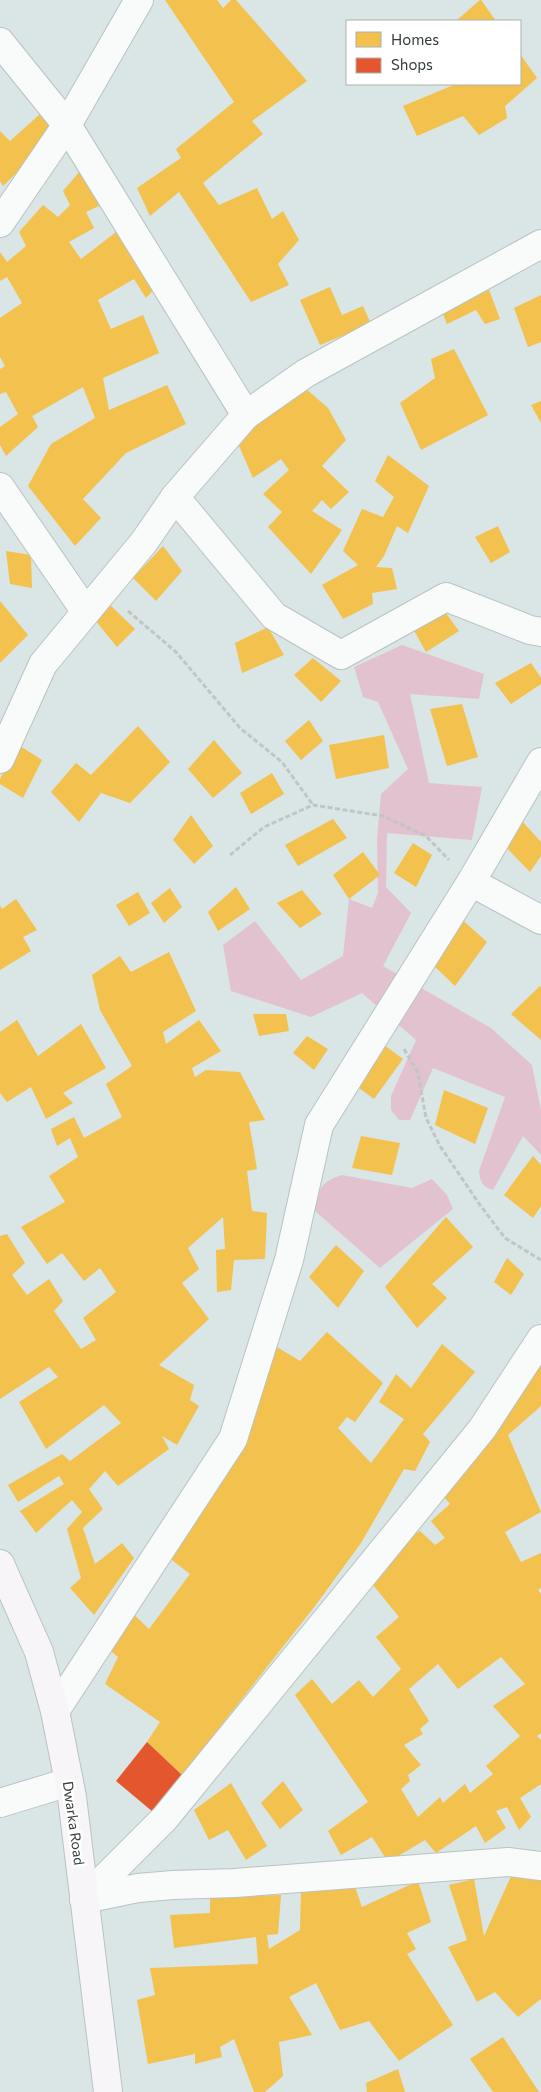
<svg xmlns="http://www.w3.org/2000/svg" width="541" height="2092" viewBox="0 0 541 2092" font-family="Commissioner,sans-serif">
<rect width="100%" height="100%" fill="#dae5e5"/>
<!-- green -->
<g fill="#e3c2d0">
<path d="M402 645 484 674 479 699 410 694 429 783 482 787 472 840 387 833 386 887 411 913 383 966 491 1028 532 1065 541 1110V1155L523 1136 493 1190C482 1187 480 1181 479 1171L505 1097 433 1068 410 1120H399L391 1110V1096L416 1040 362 993 311 1017 231 991 223 945 255 921 301 980 343 956 349 899 372 908 378 893 377 840 381 794 408 769 378 702 363 697 354 667Z"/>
<path d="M342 1175 412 1188 432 1179 447 1195 453 1209 380 1268 314 1210C319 1189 320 1182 342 1175Z"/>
</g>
<!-- homes -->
<g fill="#f2c14e" fill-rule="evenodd">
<path d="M165 0H217L223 8 231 0H236L307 81 252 121 263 134 203 183 219 205 257 188 272 219 283 211 299 240 278 264 289 285 251 302 179 192 150 216 137 188 181 158 176 149 234 102Z"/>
<path d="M481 0 496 21H456L480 0Z"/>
<path d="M520 54 537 78 505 106 507 118 479 135 463 116 417 136 403 106 456 84H520Z"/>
<path d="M40 114 57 133 3 186 0 181V131L10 141Z"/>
<path d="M80 171 103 204 86 212 94 228 69 242 81 259 124 226 160 283 146 298 134 279 98 300 111 329 143 315 159 353 103 378 109 410 167 385 186 424 126 453 83 499 101 518 75 546 28 486 51 444 95 418 83 387 32 416 38 427 6 456 0 445V427L18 414 6 392 0 394V369L5 366 0 357V318L22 303 7 277 0 281V252L7 262 26 246 19 232 43 205 58 217 70 205 63 191Z"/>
<path d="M330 287 342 315 363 306 371 324 320 345 300 300Z"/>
<path d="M489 290 500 319 485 324 476 310 447 324 441 309Z"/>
<path d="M541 295V342L528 347 514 308Z"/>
<path d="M454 349 488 415 421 450 400 403 435 378 431 359Z"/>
<path d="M305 388 328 408 346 440 322 466 349 492 331 509 322 500 312 511 342 530 311 574 268 527 282 512 263 494 289 470 281 459 253 478 236 439Z"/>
<path d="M541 401V423L531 405Z"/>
<path d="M388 455 429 486 408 533 397 526 384 556 376 567 392 568 397 589 372 593 373 604 343 619 322 585 358 565 343 551 362 509 383 517 394 497 375 481Z"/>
<path d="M498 526 510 552 491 563 475 537Z"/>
<path d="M163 546 182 571 156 601 133 578Z"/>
<path d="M6 551 31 555 32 588 10 584Z"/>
<path d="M0 601 28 635 0 663Z"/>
<path d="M109 604 135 629 117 647 95 620Z"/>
<path d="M442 608 459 631 426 652 412 627Z"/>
<path d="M268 627 284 655 242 673 235 643Z"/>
<path d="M313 658 341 681 321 702 294 675Z"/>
<path d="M531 663 541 678V684L511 704 495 683Z"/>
<path d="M462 704 478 757 447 766 430 709Z"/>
<path d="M309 720 323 741 301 760 285 741Z"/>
<path d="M138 726 170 762 130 803 101 793 79 822 51 792 76 763 91 775Z"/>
<path d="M384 735 389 768 336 779 329 745Z"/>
<path d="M214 740 242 773 213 798 188 769Z"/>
<path d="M17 744 42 760 23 798 0 784V779Z"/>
<path d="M272 773 284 794 251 814 240 793Z"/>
<path d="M191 815 213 846 194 864 173 840Z"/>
<path d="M333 819 347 838 298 866 285 845Z"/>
<path d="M522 821 541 842V856L530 872 504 845Z"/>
<path d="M413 843 432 855 416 887 394 873Z"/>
<path d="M363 852 380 875 349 899 333 875Z"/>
<path d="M236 887 250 909 218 931 208 912Z"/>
<path d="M170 888 182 907 164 923 151 903Z"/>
<path d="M302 890 322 914 300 928 277 903Z"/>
<path d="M138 892 150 913 129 926 116 905Z"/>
<path d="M16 899 37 930 23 937 31 951 0 970V905L2 909Z"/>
<path d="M459 917 487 942 455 986 430 962Z"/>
<path d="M169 952 196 1011 163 1032 166 1044 199 1020 221 1051 192 1068 195 1077 206 1070 240 1072 265 1120 249 1122 257 1169 247 1171 252 1211 267 1213 265 1259 234 1260 231 1290 217 1292 216 1250 225 1249 223 1217 188 1248 199 1269 182 1283 209 1319 159 1365 194 1385 190 1400 199 1406 177 1445 162 1436 169 1449 118 1486 105 1471 89 1489 103 1509 83 1528 95 1564 122 1543 134 1558 94 1615 70 1588 81 1578 67 1529 82 1512 72 1500 36 1533 20 1511 64 1484 59 1476 18 1502 8 1485 62 1454 70 1461 121 1423 104 1405 46 1449 19 1402 58 1377 49 1367 0 1399V1236L7 1234 25 1263 12 1275 27 1295 49 1279 63 1301 54 1311 81 1349 96 1340 83 1318 116 1292 100 1268 84 1281 62 1253 47 1264 21 1227 65 1202 49 1176 78 1157 70 1138 57 1146 51 1129 74 1117 84 1138 122 1117 106 1084 132 1066 100 1010 92 975 120 956 131 972Z"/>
<path d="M540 986 541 987V1040L511 1014Z"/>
<path d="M253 1014H286L289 1031 259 1036Z"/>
<path d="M17 1020 38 1056 81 1024 106 1068 63 1093 73 1103 46 1119 31 1087 7 1102 0 1093V1032Z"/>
<path d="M307 1036 328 1049 314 1070 293 1053Z"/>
<path d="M384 1045 403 1059 374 1099 355 1085Z"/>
<path d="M444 1090 488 1108 475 1144 435 1125Z"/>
<path d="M361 1136 400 1143 392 1175 352 1168Z"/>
<path d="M533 1156 541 1165V1206L533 1218 504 1195Z"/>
<path d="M446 1217 473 1247 432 1284 447 1298 417 1328 385 1287Z"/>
<path d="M336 1245 364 1271 338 1308 309 1277Z"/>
<path d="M507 1258 524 1274 511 1295 494 1282Z"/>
<path d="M327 1332 383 1383 355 1422 347 1417 338 1428 371 1463 404 1419 379 1402 396 1374 411 1388 442 1344 475 1372 423 1434 430 1442 415 1471 404 1469 361 1543 315 1606 182 1775 147 1742 160 1722 105 1684 118 1657 108 1649 131 1612 149 1629 190 1574 164 1554 272 1344 300 1361Z"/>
<path d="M541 1351V1406L508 1435 541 1512 505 1532 521 1562 541 1553V1588L538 1590 541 1594V1733L537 1736 541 1740V1784L520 1798 531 1817 519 1830 507 1807 496 1811 506 1828 485 1843 476 1826 436 1853 425 1840 388 1862 372 1837 341 1855 328 1831 368 1802 295 1695 312 1679 332 1704 359 1680 373 1697 401 1669 376 1637 399 1617 369 1580 396 1545 420 1531 435 1545 445 1538 431 1521 450 1504 440 1492ZM501 1657 525 1684 493 1706 520 1736 486 1766 493 1774 470 1793 465 1784 443 1803 440 1797 418 1817 401 1789 410 1781 408 1775 421 1765 404 1745 423 1734 420 1729 429 1721 409 1689 438 1664 458 1689Z"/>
<path d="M283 1781 303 1810 280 1829 261 1803Z"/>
<path d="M231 1783 267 1846 246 1860 228 1830 209 1840 194 1810Z"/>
<path d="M513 1872 541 1875V1999L518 2017 495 1992 477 2002 448 1947 467 1940 449 1885 474 1879 484 1936Z"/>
<path d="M418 1881 431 1922 407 1933 416 1949 407 1954 453 2025 399 2061 369 2021 340 2030 316 1983 289 1997 312 2035 279 2042 283 2076 265 2092H254L234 2039 220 2047 222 2057 195 2064V2054L148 2064 137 2000 155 1995 150 1968 258 1964 256 1937 174 1948 170 1915 210 1913V1897L281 1895 278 1934 267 1935 269 1949 300 1930 301 1889 355 1887 362 1907Z"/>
<path d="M503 2037 539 2092H493L470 2059Z"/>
<path d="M398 2069 405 2092H367L366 2083Z"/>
</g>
<!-- shops -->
<path fill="#e4572e" d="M147 1742 182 1775 153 1812 116 1781Z"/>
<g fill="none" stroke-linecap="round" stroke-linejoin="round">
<defs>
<g id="street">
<path d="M0 42 67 125 246 415"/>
<path d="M0 223 67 125 139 0"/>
<path d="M0 487 86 612"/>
<path d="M175 497 274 616 341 655 446 597 530 630 541 632"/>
<path d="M0 759 43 664 144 542 175 497 246 415 306 373 541 244"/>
<path d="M471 882 541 920"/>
<path d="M55 1711 233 1439 289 1260 319 1125 471 882 541 762"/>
<path d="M0 1803 69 1782"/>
<path d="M84 1899 165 1818 482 1429 541 1339"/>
<path d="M84 1899 138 1888 173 1885 235 1883 508 1862 541 1866"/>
</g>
<path id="secondary" d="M0 1564 39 1652 55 1711 72 1797 108 2092"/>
</defs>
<!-- street casing -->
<use href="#street" stroke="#bac2c2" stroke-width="30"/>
<!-- secondary casing -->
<use href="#secondary" stroke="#bac2c2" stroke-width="30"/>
<!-- path -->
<g stroke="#c1c5c4" stroke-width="3" stroke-dasharray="5 2.5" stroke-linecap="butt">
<path d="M128 611 176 652 240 728 282 762 313 805"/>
<path d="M230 855 264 827 313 805 383 816 426 836 449 860"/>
<path d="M404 1049 418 1073 426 1118 440 1146 480 1205 505 1238 541 1260"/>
</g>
<!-- street -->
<use href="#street" stroke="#f9fbfb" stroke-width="28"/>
<!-- secondary -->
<use href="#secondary" stroke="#f7f5f7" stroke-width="28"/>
</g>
<g text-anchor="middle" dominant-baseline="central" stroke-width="5" stroke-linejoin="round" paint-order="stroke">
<!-- street labels -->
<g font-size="14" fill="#333c3b" stroke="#fff">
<text transform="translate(74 1823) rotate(82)">Dwarka Road</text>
</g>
</g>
<!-- legend -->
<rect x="346" y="20" width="175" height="65" fill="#ffffff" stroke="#adb1b1"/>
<rect x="356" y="32" width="25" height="15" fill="#f2c14e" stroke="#adb1b1"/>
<text x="391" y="45" font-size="15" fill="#333c3b">Homes</text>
<rect x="356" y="58" width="25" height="15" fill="#e4572e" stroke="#adb1b1"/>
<text x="391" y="70" font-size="15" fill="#333c3b">Shops</text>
</svg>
